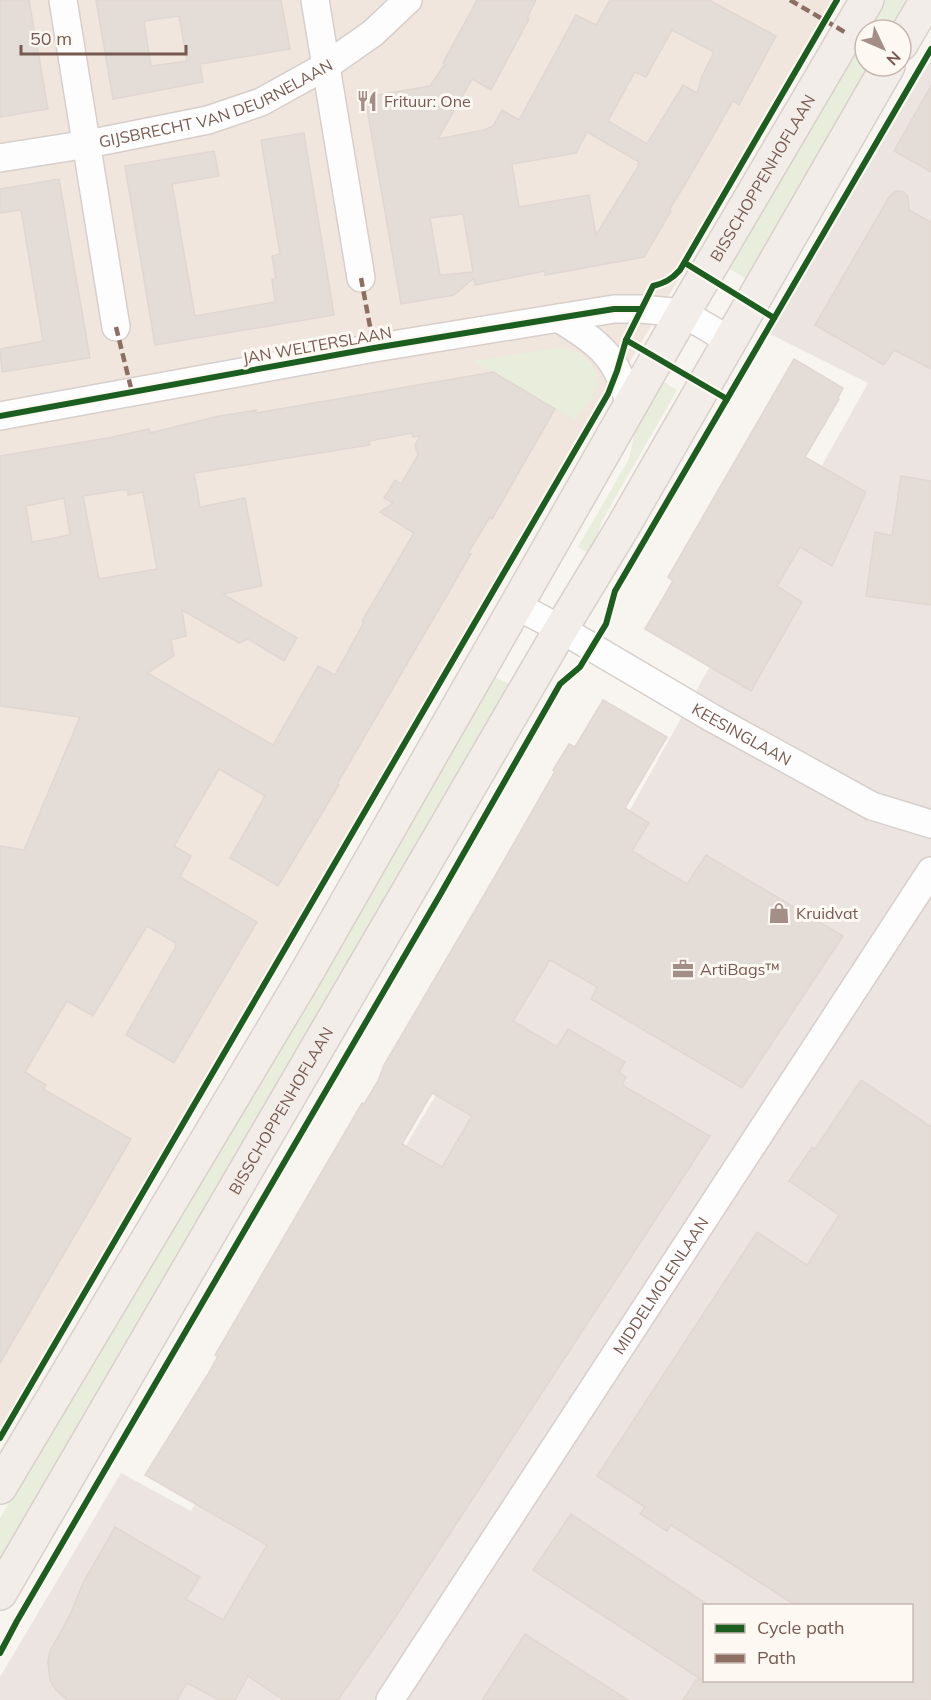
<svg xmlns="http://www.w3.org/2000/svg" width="931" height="1700" viewBox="0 0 931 1700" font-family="Mulish,sans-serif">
<rect width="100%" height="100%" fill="#f8f4f0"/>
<!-- residential -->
<path fill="#f0e6de" d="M0 0H843L0 1431Z"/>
<!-- industrial -->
<path fill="#ebe4e0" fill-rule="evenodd" d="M931 60V1700H0V1677L121 1473 191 1511 431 1103 631 808 868 383 768 333ZM704 1606H912V1680H704Z"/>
<!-- green -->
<g fill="#e8eedb">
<path d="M884 0H916L898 30H867Z"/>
<path d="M865 33V66H877L752 282 728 268Z"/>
<path d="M558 348C564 349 571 349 577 352 589 357 600 374 596 387 593 398 582 410 576 420L473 361Z"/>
<path d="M662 381 677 390 603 519 590 554 578 547 629 459 637 423Z"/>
<path d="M491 675 515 687 0 1575V1518Z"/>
</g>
<!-- building -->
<g fill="#e4dcd7" stroke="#e1d7d2" stroke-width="1.5" fill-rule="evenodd">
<path d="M0 0H29L48 109 0 117Z"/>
<path d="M96 0H281L290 49 200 64 203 82 113 99ZM179 16 187 61 151 66 144 21Z"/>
<path d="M477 0H536L527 18 529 19 491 90 472 79 438 139 484 130 493 126 502 110 519 120 576 15 596 25 610 0H709L776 36 739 105 733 101 687 181 669 210 671 211 644 257 545 275V271L475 285 474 278 454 295 401 304 365 97 430 86 445 64 443 63ZM672 30 714 52 702 76 697 93 683 85 647 144 608 121 635 72 646 77ZM587 132 639 162 638 164 639 165 596 235 589 195 519 207 512 164 576 153ZM463 214 473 272 440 275 430 218Z"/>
<path d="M931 86V172L894 151Z"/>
<path d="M304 133 334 315 155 345 125 166 214 151 219 176 172 184 195 316 275 302 272 279 276 278 272 256 280 254 261 140Z"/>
<path d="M59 179 90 358 2 372 0 349 43 341 21 210 0 213V189Z"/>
<path d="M896 191 904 192 908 197 909 210 931 222V369L894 350 884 365 815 325 889 197Z"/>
<path d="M794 359 843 388 838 398 839 399 805 457 866 492 832 566 800 547 777 586 802 602 751 691 645 629 673 581 668 577Z"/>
<path d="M493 372 555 409 492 519 490 517 468 553 471 554 337 784 339 785 278 886 230 858 265 796 219 769 174 846 191 856 180 877 257 922 174 1063 126 1035 176 946 175 945 176 943 147 926 93 1016 67 1001 25 1072 46 1085 43 1089 131 1139 0 1363V846L24 850 80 717 0 706V456L108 438 149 429 150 433 219 416 245 412 256 410V413ZM412 433 413 437 420 436 415 445 418 455 401 484 395 480 384 498 393 503 380 512 414 533 362 621 364 622 335 675 318 666 273 745 147 673 174 656 171 640 186 636 182 610 239 643 248 639 284 661 297 638 223 594 262 586 245 498 200 507 194 473 370 445 369 441ZM121 490H128V495L143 492 157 569 99 579 83 496ZM64 498 70 535 32 542 26 506Z"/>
<path d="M901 476 931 481V605L866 596 875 532 892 536Z"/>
<path d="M603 700 667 737 625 808 649 823 632 851 687 884 706 855 843 936 742 1088 591 999 597 987 550 960 513 1021 557 1047 568 1029 625 1062 619 1072 626 1077 622 1085 710 1136 394 1619 338 1700H283L248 1676 235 1700H219L187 1683 177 1700H67L55 1689 50 1680 48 1662 50 1651 70 1615 83 1583 115 1527 200 1577 186 1599 223 1620 267 1545 145 1475 208 1374 218 1356 215 1355 362 1103 364 1104 378 1081 384 1065 494 878 555 771 553 770 569 744 575 747ZM432 1093 472 1116 442 1167 402 1144Z"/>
<path d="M861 1080 931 1127V1700H683L696 1680H702L533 1570 571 1514 705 1603V1680H912V1605H795L671 1525 667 1531 640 1514 645 1507 597 1476 757 1232 807 1265 839 1215 789 1181 812 1147 815 1149Z"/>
<path d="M525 1634 628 1700H482Z"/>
</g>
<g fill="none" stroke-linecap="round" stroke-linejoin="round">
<defs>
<g id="minor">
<path d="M63 0 116 327"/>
<path d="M315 0 361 278"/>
<path id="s1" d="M0 158 88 144 208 120 261 102 326 66 373 33 408 0"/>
<path d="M558 318C600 343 619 358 630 408"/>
<path d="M0 416 374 348 614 309H641L683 313 729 340"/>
<path id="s2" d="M515 605 561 629 712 718 872 806 931 824"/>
<path id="s3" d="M390 1700 931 871"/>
</g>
<g id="major">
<path d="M901 44 927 0"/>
<path id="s4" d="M0 1487 303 979 683 313 867 0"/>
<path id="s5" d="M0 1593 561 629 624 525 888 66"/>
</g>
</defs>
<!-- minor casing -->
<use href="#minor" stroke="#d7cfcc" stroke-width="30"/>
<!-- major casing -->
<use href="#major" stroke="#d9d0cc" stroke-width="36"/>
<!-- minor -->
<use href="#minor" stroke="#fefdfd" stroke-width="27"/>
<!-- major -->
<use href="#major" stroke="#f2ede8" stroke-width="33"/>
<!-- quiet -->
<g stroke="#8d6e63" stroke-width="4.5" stroke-dasharray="9 4.5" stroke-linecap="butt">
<path d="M790 0 848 34"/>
<path d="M361 278 374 348"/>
<path d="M116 327 132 392"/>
</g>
<defs>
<g id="cycleway">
<path d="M685 263 774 318"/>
<path d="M626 340 727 399"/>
<path d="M0 416 374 348 558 318 614 309H641"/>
<path d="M0 1438 608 394 617 371 626 340 653 286C665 283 672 279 680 270L837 0"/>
<path d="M0 1653 17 1621 440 895 560 684 580 667 606 624 615 591 931 49"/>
</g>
</defs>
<!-- cycleway casing -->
<use href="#cycleway" stroke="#fef8f3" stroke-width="10"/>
<!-- cycleway -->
<use href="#cycleway" stroke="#1b5e20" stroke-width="6"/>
</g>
<!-- icons -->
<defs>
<symbol id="restaurant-bare" viewBox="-9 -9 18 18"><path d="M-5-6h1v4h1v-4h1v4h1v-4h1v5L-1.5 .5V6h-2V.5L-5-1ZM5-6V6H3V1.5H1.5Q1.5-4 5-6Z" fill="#a48f88" stroke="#fef8f3" stroke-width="2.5" paint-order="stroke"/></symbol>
<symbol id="shop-bare" viewBox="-9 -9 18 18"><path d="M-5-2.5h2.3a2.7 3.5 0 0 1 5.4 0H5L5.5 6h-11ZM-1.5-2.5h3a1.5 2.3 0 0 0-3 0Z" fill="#a48f88" stroke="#fef8f3" stroke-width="2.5" paint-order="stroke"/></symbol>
<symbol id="office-bare" viewBox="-9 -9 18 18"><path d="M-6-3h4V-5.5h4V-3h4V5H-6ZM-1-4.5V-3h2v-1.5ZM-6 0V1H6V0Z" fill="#a48f88" stroke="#fef8f3" stroke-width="2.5" paint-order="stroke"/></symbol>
</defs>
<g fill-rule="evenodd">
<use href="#restaurant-bare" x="352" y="86" width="30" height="30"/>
<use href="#shop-bare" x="764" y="898" width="30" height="30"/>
<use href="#office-bare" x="668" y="954" width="30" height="30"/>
</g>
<g text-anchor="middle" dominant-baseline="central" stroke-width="6" stroke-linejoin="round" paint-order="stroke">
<!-- street labels -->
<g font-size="16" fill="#765950" stroke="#fef8f3">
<text stroke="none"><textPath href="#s1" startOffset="224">GIJSBRECHT VAN DEURNELAAN</textPath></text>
<text stroke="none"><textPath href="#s4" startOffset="1515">BISSCHOPPENHOFLAAN</textPath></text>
<text transform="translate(317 345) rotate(-10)">JAN WELTERSLAAN</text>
<text stroke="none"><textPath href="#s2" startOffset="261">KEESINGLAAN</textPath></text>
<text stroke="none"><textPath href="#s5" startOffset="558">BISSCHOPPENHOFLAAN</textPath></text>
<text stroke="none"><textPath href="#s3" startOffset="495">MIDDELMOLENLAAN</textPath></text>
</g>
<!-- poi labels -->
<g font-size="16" fill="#765950" stroke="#fef8f3" text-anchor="start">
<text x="384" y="101">Frituur: One</text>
<text x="796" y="913">Kruidvat</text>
<text x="700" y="969">ArtiBags™</text>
</g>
</g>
<!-- legend -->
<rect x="703" y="1604" width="210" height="78" fill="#fef8f3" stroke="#c8b8b2" stroke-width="1.5"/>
<rect x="715" y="1624" width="30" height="9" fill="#1b5e20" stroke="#c8b8b2" stroke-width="1.5"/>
<text x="757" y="1634" font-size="18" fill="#765950">Cycle path</text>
<rect x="715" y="1654" width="30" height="9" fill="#8d6e63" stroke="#c8b8b2" stroke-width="1.5"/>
<text x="757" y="1664" font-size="18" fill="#765950">Path</text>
<!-- north arrow -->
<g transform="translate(883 48) rotate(134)"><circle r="28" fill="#fef8f3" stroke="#c8b8b2" stroke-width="1.5"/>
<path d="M0-4.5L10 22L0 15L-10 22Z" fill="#a48f88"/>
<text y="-9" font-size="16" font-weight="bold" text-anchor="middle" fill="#765950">N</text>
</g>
<!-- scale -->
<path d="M21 45v9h165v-9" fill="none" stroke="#765950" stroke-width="3"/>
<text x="30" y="45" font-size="18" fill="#765950" stroke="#fef8f3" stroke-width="4.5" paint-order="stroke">50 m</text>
</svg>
